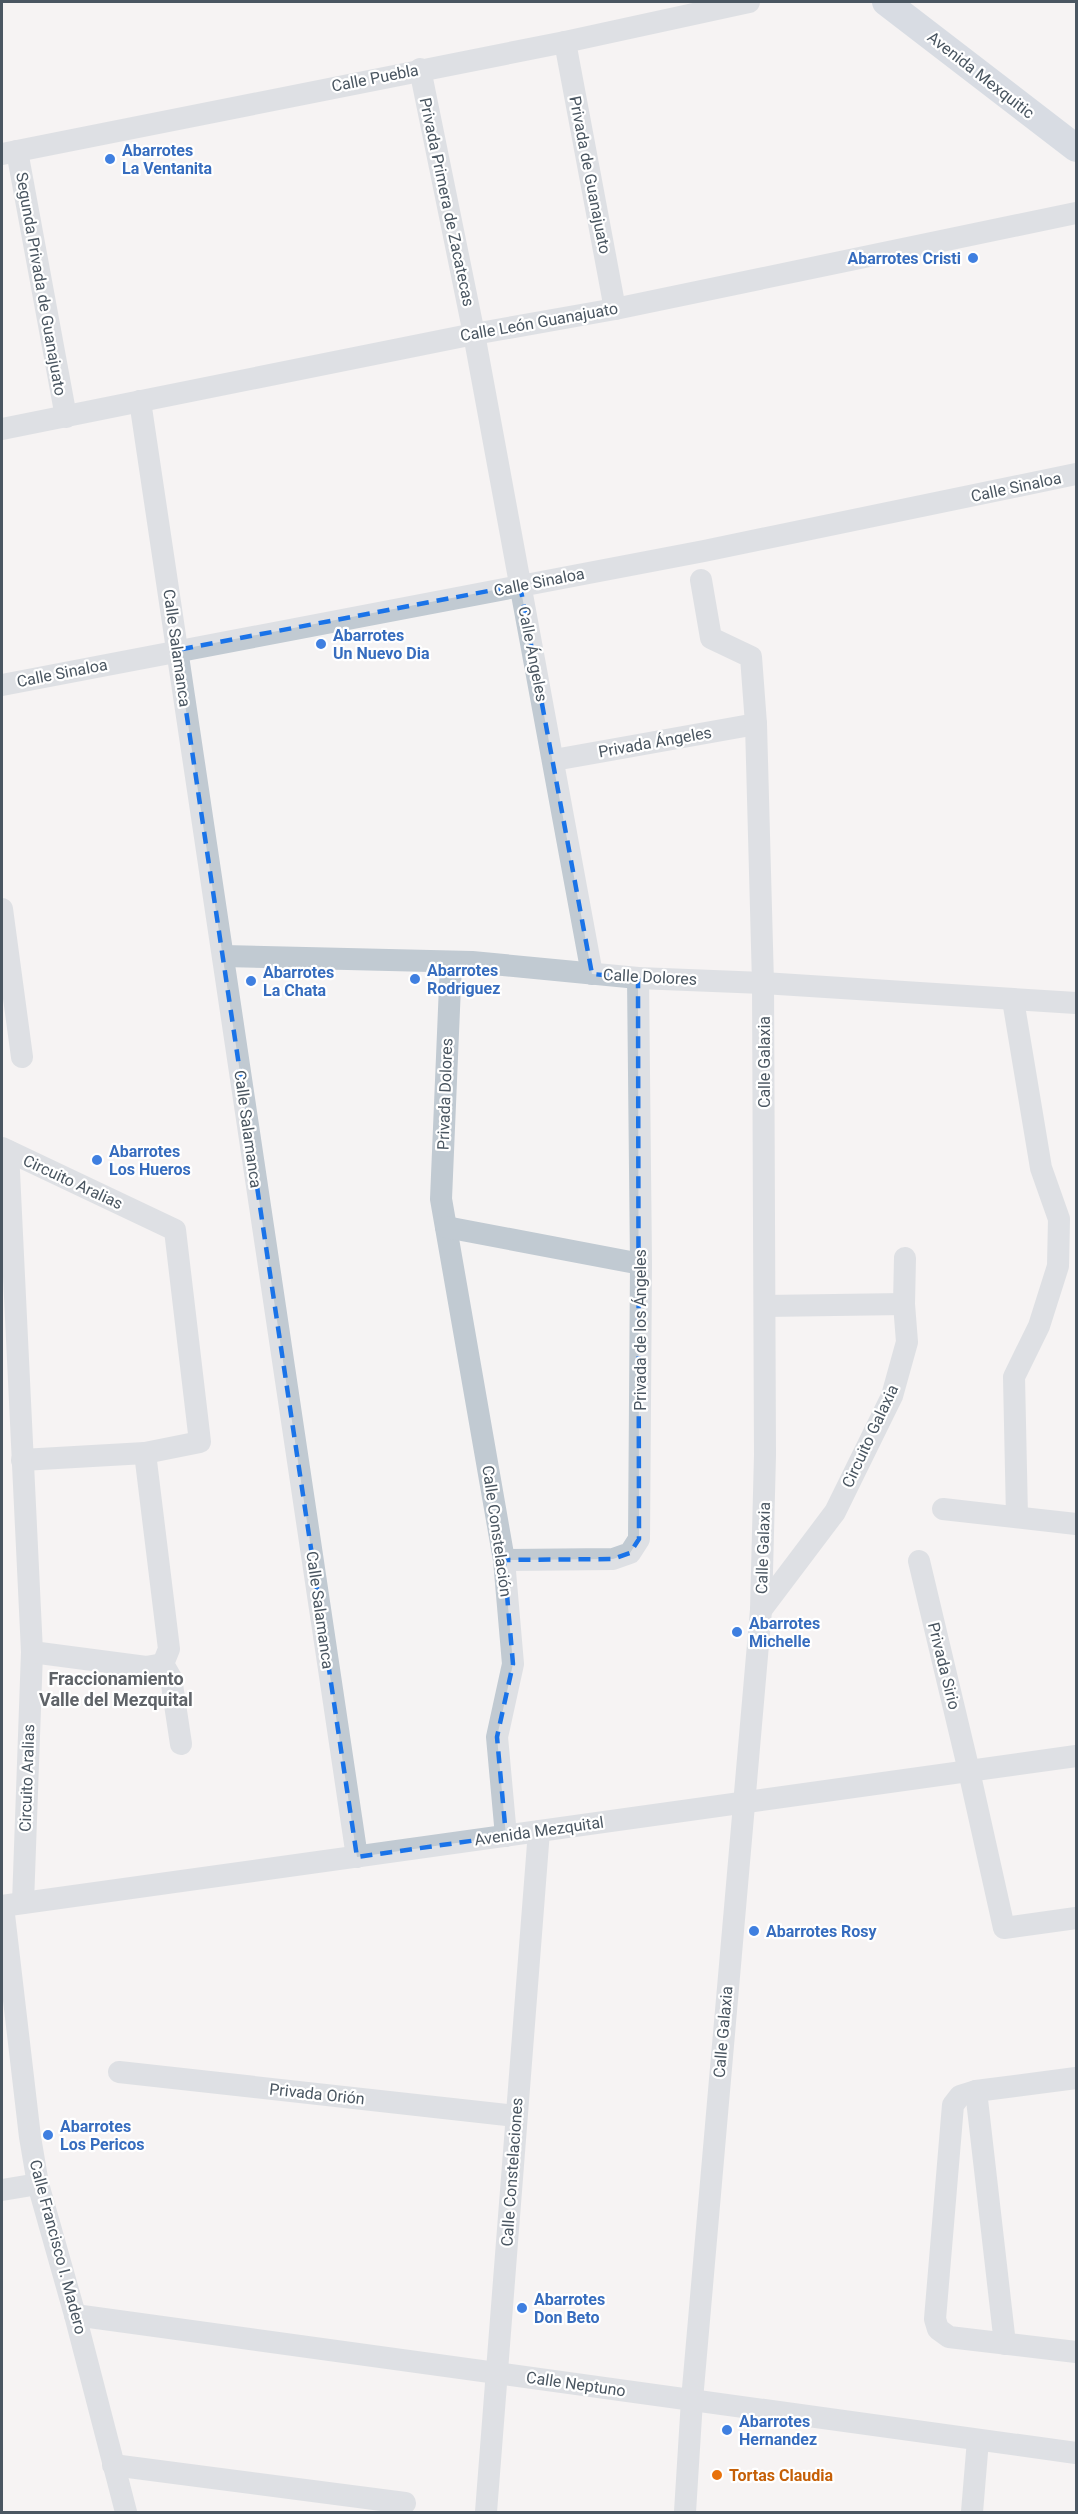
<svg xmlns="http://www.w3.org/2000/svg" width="1078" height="2514" viewBox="0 0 1078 2514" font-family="Roboto,sans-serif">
<rect width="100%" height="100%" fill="#f5f3f3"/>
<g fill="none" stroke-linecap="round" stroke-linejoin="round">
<!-- minor -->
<g stroke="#c1cad2" stroke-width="22">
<path d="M565 42 615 309"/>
<path d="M420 69 474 334 592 974"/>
<path d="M17 151 66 417"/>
<path d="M2 154 565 42 749 2"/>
<path d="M140 401 357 1857"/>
<path d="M2 429 474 334 615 309 1076 213"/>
<path d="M2 685 704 551 1076 474"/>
<path d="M554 760 756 724"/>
<path d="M2 909 22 1057"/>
<path d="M223 956 472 962 638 978 763 983 1076 1003"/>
<path d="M451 962 441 1199 504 1560 513 1664 497 1737 506 1836"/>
<path d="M1013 1000 1041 1168 1059 1219 1058 1266 1039 1326 1014 1377 1017 1517"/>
<path d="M2 1148 175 1230 200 1442 145 1453 22 1460"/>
<path d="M8 1151 32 1652 23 1903"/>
<path d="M446 1227 641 1264"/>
<path d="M765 1306 904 1304"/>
<path d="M145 1453 169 1649 163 1664"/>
<path d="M943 1509 1076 1524"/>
<path d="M504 1560 613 1559 630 1553 639 1539 641 1264 638 978"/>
<path d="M919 1561 969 1771 1004 1928 1076 1918"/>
<path d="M761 1610 835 1512 892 1396 907 1342 904 1304 905 1258"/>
<path d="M32 1652 146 1667 163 1664"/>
<path d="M163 1664 171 1678 181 1744"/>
<path d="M2 1906 1076 1756"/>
<path d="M3 1906 30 2137 38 2184 75 2315 126 2512"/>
<path d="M119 2072 516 2116"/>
<path d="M1076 2078 976 2091 960 2096 953 2105 935 2319 938 2329 949 2337 1076 2352"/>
<path d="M976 2091 1005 2344"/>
<path d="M2 2190 38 2184"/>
<path d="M75 2315 1076 2453"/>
<path d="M113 2465 405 2503"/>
<path d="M486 2512 539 1831"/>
<path d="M685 2512 692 2400 761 1610 765 1455 763 983 756 724 751 657 711 638 701 580"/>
<path d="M972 2512 978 2440"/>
</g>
<!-- major -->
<path stroke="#b3c2d1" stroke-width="28" d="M886 2 1076 148"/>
</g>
<!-- marked area -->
<path d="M0 0H1078V2514H0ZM520 585 592 974 638 978 639 1539 630 1553 613 1559 504 1560 513 1664 497 1737 506 1836 357 1857 177 650Z" fill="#f5f3f3" fill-opacity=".55" fill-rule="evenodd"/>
<path fill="none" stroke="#1a73e8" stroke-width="4.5" stroke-dasharray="12 8" stroke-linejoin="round" d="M520 585 592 974 638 978 639 1539 630 1553 613 1559 504 1560 513 1664 497 1737 506 1836 357 1857 177 650Z"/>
<!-- markers -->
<g fill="#3f7fe0" stroke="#fff" stroke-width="2">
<circle cx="110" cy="159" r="6"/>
<circle cx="973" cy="258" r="6"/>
<circle cx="321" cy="644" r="6"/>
<circle cx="415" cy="979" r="6"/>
<circle cx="251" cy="981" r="6"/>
<circle cx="97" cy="1160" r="6"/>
<circle cx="737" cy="1632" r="6"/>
<circle cx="754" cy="1931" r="6"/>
<circle cx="48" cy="2135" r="6"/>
<circle cx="522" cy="2308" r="6"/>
<circle cx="727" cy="2430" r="6"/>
</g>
<circle fill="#e8710a" stroke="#fff" stroke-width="2" cx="717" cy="2475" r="6"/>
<g text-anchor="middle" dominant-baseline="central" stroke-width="4.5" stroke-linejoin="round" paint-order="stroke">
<!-- street labels -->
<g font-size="16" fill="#4a5661" stroke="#fff">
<text transform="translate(981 75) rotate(38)">Avenida Mexquitic</text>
<text transform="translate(375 78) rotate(-11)">Calle Puebla</text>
<text transform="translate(590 175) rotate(79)">Privada de Guanajuato</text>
<text transform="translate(447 202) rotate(78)">Privada Primera de Zacatecas</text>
<text transform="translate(41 284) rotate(80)">Segunda Privada de Guanajuato</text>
<text transform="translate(539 322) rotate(-10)">Calle León Guanajuato</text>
<text transform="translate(1016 487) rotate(-12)">Calle Sinaloa</text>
<text transform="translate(539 582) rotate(-11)">Calle Sinaloa</text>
<text transform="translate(177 648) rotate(82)">Calle Salamanca</text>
<text transform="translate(533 654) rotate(79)">Calle Ángeles</text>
<text transform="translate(62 673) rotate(-11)">Calle Sinaloa</text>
<text transform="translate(655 742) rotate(-10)">Privada Ángeles</text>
<text transform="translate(650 977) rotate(3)">Calle Dolores</text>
<text transform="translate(764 1062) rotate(-90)">Calle Galaxia</text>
<text transform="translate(445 1094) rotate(-88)">Privada Dolores</text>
<text transform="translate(248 1129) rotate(82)">Calle Salamanca</text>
<text transform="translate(73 1182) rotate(25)">Circuito Aralias</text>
<text transform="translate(640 1330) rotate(-90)">Privada de los Ángeles</text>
<text transform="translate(870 1436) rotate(-65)">Circuito Galaxia</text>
<text transform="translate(497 1531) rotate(82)">Calle Constelación</text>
<text transform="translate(763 1548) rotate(-88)">Calle Galaxia</text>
<text transform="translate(320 1610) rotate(82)">Calle Salamanca</text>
<text transform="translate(944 1666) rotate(76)">Privada Sirio</text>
<text transform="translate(27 1778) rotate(-88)">Circuito Aralias</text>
<text transform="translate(539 1831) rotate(-8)">Avenida Mezquital</text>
<text transform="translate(723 2032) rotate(-85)">Calle Galaxia</text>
<text transform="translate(317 2094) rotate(6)">Privada Orión</text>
<text transform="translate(512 2172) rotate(-86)">Calle Constelaciones</text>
<text transform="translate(58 2247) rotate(75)">Calle Francisco I. Madero</text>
<text transform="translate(576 2384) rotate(8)">Calle Neptuno</text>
</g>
<!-- shop labels -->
<g font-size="16" font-weight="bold" fill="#366cbe" stroke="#fff" text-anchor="start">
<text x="122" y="150">Abarrotes<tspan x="122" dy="18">La Ventanita</tspan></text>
<text x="961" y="258" text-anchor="end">Abarrotes Cristi</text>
<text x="333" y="635">Abarrotes<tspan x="333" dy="18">Un Nuevo Dia</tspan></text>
<text x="427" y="970">Abarrotes<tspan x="427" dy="18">Rodriguez</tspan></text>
<text x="263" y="972">Abarrotes<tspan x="263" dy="18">La Chata</tspan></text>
<text x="109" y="1151">Abarrotes<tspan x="109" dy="18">Los Hueros</tspan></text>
<text x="749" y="1623">Abarrotes<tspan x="749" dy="18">Michelle</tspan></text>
<text x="766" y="1931">Abarrotes Rosy</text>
<text x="60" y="2126">Abarrotes<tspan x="60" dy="18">Los Pericos</tspan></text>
<text x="534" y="2299">Abarrotes<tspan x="534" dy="18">Don Beto</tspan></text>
<text x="739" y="2421">Abarrotes<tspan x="739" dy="18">Hernandez</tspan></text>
</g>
<!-- food labels -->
<g font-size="16" font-weight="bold" fill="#c56008" stroke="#fff" text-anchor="start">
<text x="729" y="2475">Tortas Claudia</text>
</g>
<!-- neighbourhood labels -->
<g font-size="18" font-weight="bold" fill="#5f6368" stroke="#fff">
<text x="116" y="1678">Fraccionamiento<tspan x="116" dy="21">Valle del Mezquital</tspan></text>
</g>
</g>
<!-- border -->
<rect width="1078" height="2514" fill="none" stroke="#4a5661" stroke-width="6"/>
</svg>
